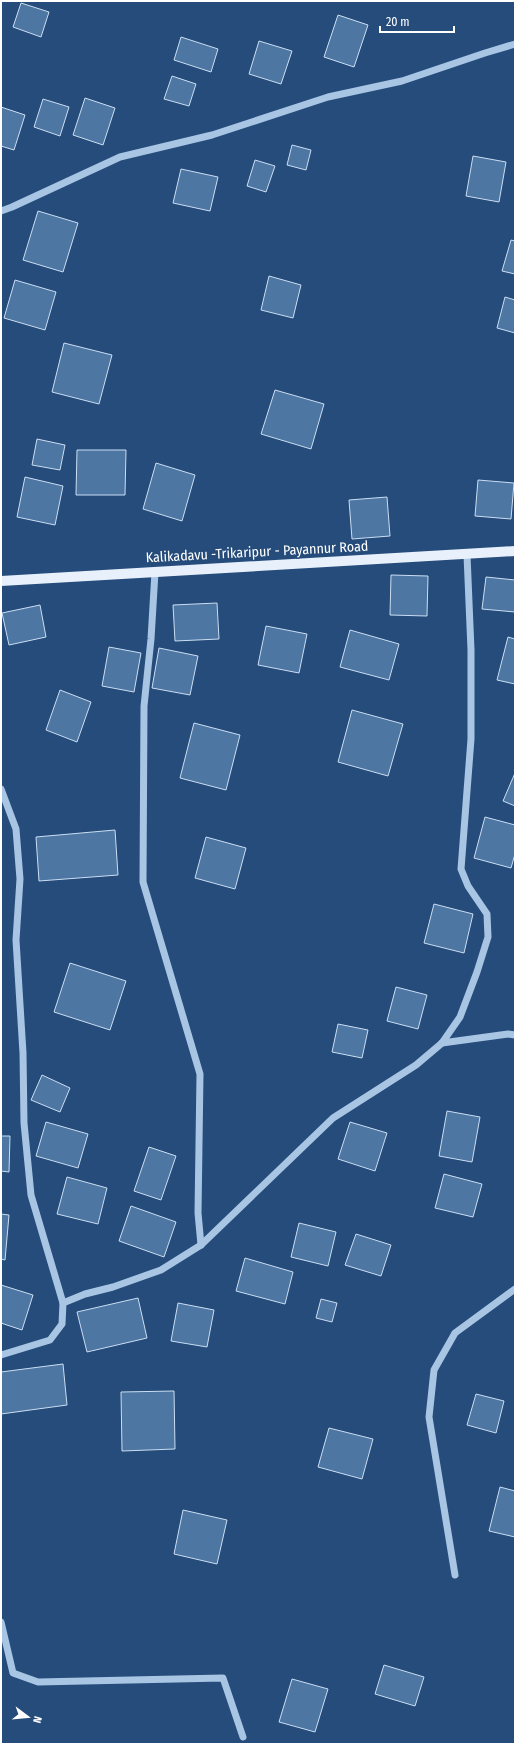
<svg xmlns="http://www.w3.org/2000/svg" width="516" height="1745" viewBox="0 0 516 1745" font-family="'Fira Sans Condensed',sans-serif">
<rect width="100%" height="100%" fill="#254c7a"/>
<!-- building -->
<g fill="#4d76a3" stroke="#cbdef3">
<path d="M21 3 49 12 41 37 13 27Z"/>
<path d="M338 15 368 25 354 67 324 57Z"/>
<path d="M181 37 218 49 211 72 174 60Z"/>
<path d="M259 41 292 51 281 84 249 74Z"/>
<path d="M172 76 196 84 189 106 164 99Z"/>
<path d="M85 98 115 108 103 145 73 135Z"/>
<path d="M43 99 69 107 60 136 34 127Z"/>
<path d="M1 107 25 115 14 150 1 146Z"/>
<path d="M292 145 311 150 306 170 287 165Z"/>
<path d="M473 156 506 162 499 202 466 196Z"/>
<path d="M255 160 275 166 266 192 247 186Z"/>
<path d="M181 169 218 177 210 211 173 203Z"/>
<path d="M38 211 78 223 63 272 23 260Z"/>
<path d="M511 240 515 241V274L502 271Z"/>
<path d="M269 276 301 285 293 318 261 310Z"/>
<path d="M15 280 56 292 45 330 4 318Z"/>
<path d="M505 297 515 300V333L497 328Z"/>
<path d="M64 343 112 355 99 404 52 392Z"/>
<path d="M275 390 324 404 311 449 261 434Z"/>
<path d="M37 439 65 445 60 470 32 465Z"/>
<path d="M77 450H126L125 495H76Z"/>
<path d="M156 463 195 475 182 521 143 509Z"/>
<path d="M25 477 63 486 55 525 17 517Z"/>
<path d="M478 480 514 483 511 519 475 516Z"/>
<path d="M387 497 390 536 352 539 349 500Z"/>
<path d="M391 575 428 576 427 616 390 615Z"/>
<path d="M486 577 515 580V612L482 609Z"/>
<path d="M217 603 219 639 175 641 173 605Z"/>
<path d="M40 605 46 637 9 645 2 613Z"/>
<path d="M266 626 307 634 299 673 258 665Z"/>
<path d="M350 630 399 644 389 680 340 667Z"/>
<path d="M508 637 515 639V684L497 680Z"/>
<path d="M109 647 141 653 134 692 102 686Z"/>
<path d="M159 648 198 656 190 695 152 688Z"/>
<path d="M60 690 91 702 77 742 46 730Z"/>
<path d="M352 710 403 724 388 776 338 762Z"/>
<path d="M194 723 240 735 226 790 180 778Z"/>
<path d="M515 773V806L503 801Z"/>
<path d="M485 817 515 825V854L511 868 474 858Z"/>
<path d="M115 830 118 875 39 881 36 837Z"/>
<path d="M206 837 246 848 235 889 195 878Z"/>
<path d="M434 904 473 914 464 953 424 943Z"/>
<path d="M70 963 126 981 110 1030 54 1012Z"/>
<path d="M396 987 427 995 418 1029 387 1021Z"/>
<path d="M338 1024 368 1030 362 1058 332 1052Z"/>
<path d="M42 1075 70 1088 60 1112 31 1100Z"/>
<path d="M447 1111 480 1117 472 1162 439 1156Z"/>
<path d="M46 1122 88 1134 78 1168 36 1156Z"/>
<path d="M350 1122 387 1133 375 1171 338 1159Z"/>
<path d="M1 1136H10L9 1172 1 1171Z"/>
<path d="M149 1147 176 1156 161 1200 134 1191Z"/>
<path d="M444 1174 482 1184 473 1217 435 1208Z"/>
<path d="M67 1177 107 1188 98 1224 57 1214Z"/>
<path d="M131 1206 176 1222 164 1257 119 1241Z"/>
<path d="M1 1214 9 1215 5 1260 1 1259Z"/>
<path d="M299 1223 336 1232 328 1266 291 1257Z"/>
<path d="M356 1234 391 1245 381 1276 345 1265Z"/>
<path d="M245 1258 293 1272 285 1304 236 1291Z"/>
<path d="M1 1285 33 1295 22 1330 1 1323Z"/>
<path d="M138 1298 147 1338 87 1352 77 1312Z"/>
<path d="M321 1299 337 1303 332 1322 316 1318Z"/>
<path d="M178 1303 214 1310 207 1347 171 1341Z"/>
<path d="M63 1364 67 1405 1 1414V1372Z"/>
<path d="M174 1391 175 1449 122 1451 121 1392Z"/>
<path d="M476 1394 504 1401 496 1433 467 1425Z"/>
<path d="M329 1428 373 1439 362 1479 318 1467Z"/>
<path d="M500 1487 515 1491V1537L489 1531Z"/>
<path d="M183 1510 227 1520 217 1564 174 1554Z"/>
<path d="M384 1665 424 1677 415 1706 375 1694Z"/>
<path d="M292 1679 328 1689 315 1732 279 1722Z"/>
</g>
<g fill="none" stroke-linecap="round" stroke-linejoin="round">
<!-- minor -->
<g stroke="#a8c5e4" stroke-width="7">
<path d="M1 211 12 207 120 157 212 135 328 97 402 81 485 53 515 44"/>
<path d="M155 572 151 639 144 706 143 882 200 1074 198 1213 201 1245"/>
<path d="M1 789 16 829 20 879 16 940 23 1053 24 1123 31 1195 63 1303"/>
<path d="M442 1043 508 1034 515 1035"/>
<path d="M1 1355 50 1340 62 1324 63 1303 85 1294 113 1287 161 1270 201 1245 333 1118 416 1065 442 1043 460 1017 477 972 488 937 487 914 468 886 461 869 471 739V650L467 555"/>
<path d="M455 1575 429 1417 434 1370 455 1333 515 1289"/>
<path d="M1 1622 13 1673 38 1682 223 1678 243 1737"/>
</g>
<!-- major -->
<path stroke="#e8f0fc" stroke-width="10" d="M1 581 515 551"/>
</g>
<g text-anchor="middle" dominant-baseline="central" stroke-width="3" stroke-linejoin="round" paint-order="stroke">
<!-- street labels -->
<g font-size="14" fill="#fff" stroke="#254c7a">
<text transform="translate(257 552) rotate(-3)">Kalikadavu -Trikaripur - Payannur Road</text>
</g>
</g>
<!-- border -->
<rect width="516" height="1745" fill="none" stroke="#ffffff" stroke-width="4"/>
<!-- north arrow -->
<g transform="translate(28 1717) rotate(106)" stroke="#254c7a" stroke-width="3" paint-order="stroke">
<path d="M0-3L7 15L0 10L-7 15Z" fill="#ffffff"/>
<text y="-6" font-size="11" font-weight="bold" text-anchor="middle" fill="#ffffff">N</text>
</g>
<!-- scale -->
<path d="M380 26v6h74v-6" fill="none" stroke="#ffffff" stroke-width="2"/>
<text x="386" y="26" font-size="12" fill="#ffffff" stroke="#254c7a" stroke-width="3" paint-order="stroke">20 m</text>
</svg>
